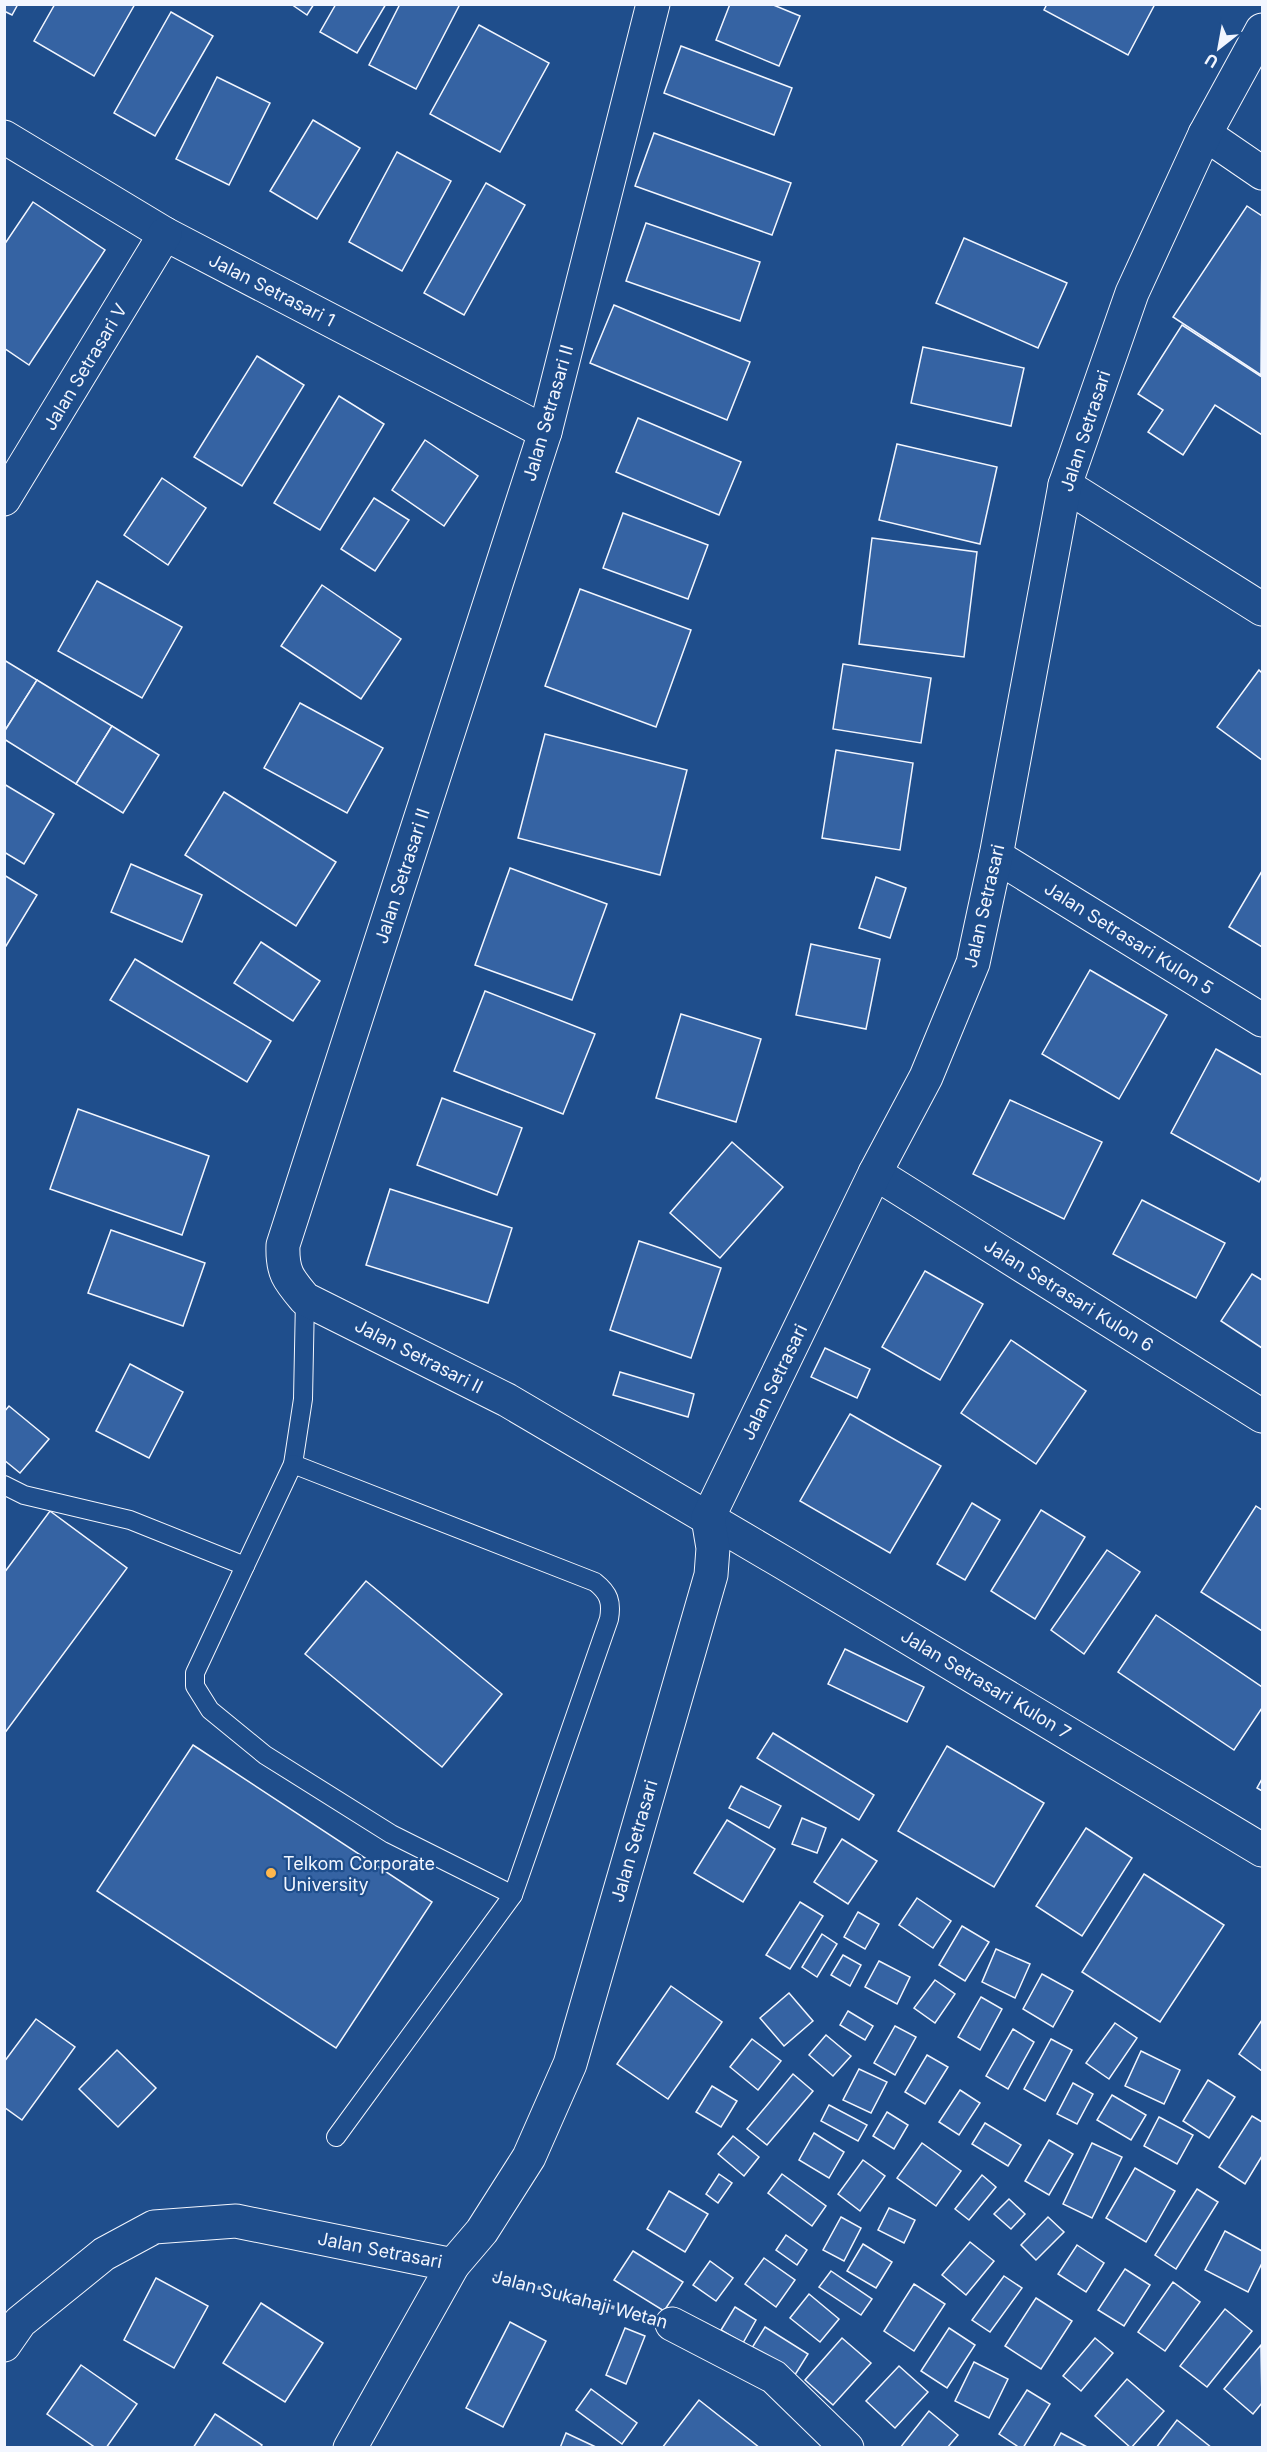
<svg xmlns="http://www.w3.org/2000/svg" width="1267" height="2452" viewBox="0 0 1267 2452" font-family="Inter,sans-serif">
<rect width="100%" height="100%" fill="#1f4e8c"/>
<!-- building -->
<g fill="#3563a3" stroke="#f2f6ff" stroke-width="1.5">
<path d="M4 4H18L12 15 4 11Z"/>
<path d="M55 4H135L94 76 34 41Z"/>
<path d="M291 4H314L307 15Z"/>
<path d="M336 4H386L357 53 320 32Z"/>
<path d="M400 4H460L416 89 369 65Z"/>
<path d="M730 4H771L800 16 779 66 716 40Z"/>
<path d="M1047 4H1155L1128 55 1044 10Z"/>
<path d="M171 12 213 36 155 136 114 113Z"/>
<path d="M479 25 549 63 500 152 430 114Z"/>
<path d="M681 46 792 88 774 135 664 93Z"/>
<path d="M217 77 270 103 229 185 176 159Z"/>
<path d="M313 120 360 148 317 219 270 191Z"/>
<path d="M654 133 791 183 772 235 635 186Z"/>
<path d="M397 152 451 181 402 271 349 242Z"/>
<path d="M486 183 525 205 464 315 424 293Z"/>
<path d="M33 202 105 250 29 365 4 348V245Z"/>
<path d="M1247 206 1262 216 1261 375 1173 317Z"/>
<path d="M646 223 760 262 740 321 626 281Z"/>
<path d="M964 238 1067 283 1038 348 936 303Z"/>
<path d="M614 305 750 362 727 420 590 363Z"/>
<path d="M1182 325 1262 377V435L1215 405 1183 455 1148 432 1163 410 1138 394Z"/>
<path d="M923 347 1024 368 1011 426 911 403Z"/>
<path d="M257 356 304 385 242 486 194 457Z"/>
<path d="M339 396 384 424 320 530 274 503Z"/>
<path d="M638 418 741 462 719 515 616 472Z"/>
<path d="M425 440 478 476 444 526 392 490Z"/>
<path d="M897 444 997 467 980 544 879 520Z"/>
<path d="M162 478 206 508 168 565 124 535Z"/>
<path d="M374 498 409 520 375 571 341 549Z"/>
<path d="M623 513 708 545 688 599 603 568Z"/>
<path d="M872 538 977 552 964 657 859 644Z"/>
<path d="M97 581 182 627 142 698 58 651Z"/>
<path d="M322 585 401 639 361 699 281 646Z"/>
<path d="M580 589 691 630 656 727 545 686Z"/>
<path d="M4 660 37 680 4 732Z"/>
<path d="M843 664 931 678 921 743 833 729Z"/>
<path d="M1259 670 1262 673V760L1217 727Z"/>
<path d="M37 680 112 726 76 784 4 739V732Z"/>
<path d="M300 703 383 748 347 813 264 768Z"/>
<path d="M112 726 159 755 123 813 76 784Z"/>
<path d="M545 734 687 770 660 875 518 838Z"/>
<path d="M836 750 913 763 900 850 822 838Z"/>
<path d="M4 784 54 814 24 864 4 852Z"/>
<path d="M224 792 336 862 296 926 185 855Z"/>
<path d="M131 864 202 895 182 942 111 912Z"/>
<path d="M510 868 607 904 572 1000 475 965Z"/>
<path d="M1262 871V947L1229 927Z"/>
<path d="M4 875 37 895 6 946 4 945Z"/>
<path d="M876 877 906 888 890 938 859 928Z"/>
<path d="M261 942 320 981 293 1021 234 983Z"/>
<path d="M811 944 880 959 866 1029 796 1015Z"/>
<path d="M135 959 271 1041 247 1082 110 1000Z"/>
<path d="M1090 970 1167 1015 1119 1099 1042 1054Z"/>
<path d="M485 991 595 1034 563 1114 454 1071Z"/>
<path d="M681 1014 761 1039 736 1122 656 1098Z"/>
<path d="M1216 1049 1262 1075V1176L1259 1182 1171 1133Z"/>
<path d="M442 1098 522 1128 497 1195 417 1165Z"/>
<path d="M1010 1100 1102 1142 1064 1219 973 1174Z"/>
<path d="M78 1109 209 1156 182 1235 50 1189Z"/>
<path d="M732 1142 783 1187 720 1258 670 1213Z"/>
<path d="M390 1189 512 1228 488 1303 366 1265Z"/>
<path d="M1142 1200 1225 1243 1196 1298 1113 1254Z"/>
<path d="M111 1230 205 1263 183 1326 88 1293Z"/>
<path d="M639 1241 721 1268 691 1358 610 1330Z"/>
<path d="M925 1271 983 1304 940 1380 882 1347Z"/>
<path d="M1252 1274 1262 1280V1348L1221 1321Z"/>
<path d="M1011 1340 1086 1391 1036 1464 961 1413Z"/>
<path d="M825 1348 870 1369 857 1398 811 1377Z"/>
<path d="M130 1364 183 1392 149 1458 96 1431Z"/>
<path d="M620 1372 694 1394 688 1417 613 1395Z"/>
<path d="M9 1406 49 1439 20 1473 4 1460V1412Z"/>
<path d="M850 1414 941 1466 890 1553 800 1501Z"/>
<path d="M972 1503 1000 1520 965 1580 937 1564Z"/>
<path d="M1256 1506 1262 1510V1631L1201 1592Z"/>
<path d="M1041 1510 1085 1537 1035 1619 991 1591Z"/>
<path d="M50 1511 127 1568 4 1734V1573Z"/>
<path d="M1107 1550 1140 1572 1084 1654 1051 1630Z"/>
<path d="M366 1581 502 1694 442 1767 305 1654Z"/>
<path d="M1156 1615 1262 1687V1708L1234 1750 1118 1672Z"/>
<path d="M845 1649 924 1687 907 1722 828 1684Z"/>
<path d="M773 1733 874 1795 859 1820 757 1758Z"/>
<path d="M193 1745 432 1902 336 2048 97 1891Z"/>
<path d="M947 1746 1044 1803 994 1887 898 1831Z"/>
<path d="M1262 1779V1791L1257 1788Z"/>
<path d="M741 1786 781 1806 769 1828 729 1808Z"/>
<path d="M802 1818 826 1828 817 1853 792 1844Z"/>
<path d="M727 1820 775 1849 743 1902 694 1873Z"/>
<path d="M1086 1828 1132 1858 1082 1936 1036 1906Z"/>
<path d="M842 1839 877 1861 848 1904 814 1882Z"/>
<path d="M1144 1874 1224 1925 1160 2022 1082 1972Z"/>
<path d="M917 1898 951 1921 933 1948 899 1925Z"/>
<path d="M800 1902 823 1916 790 1969 766 1955Z"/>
<path d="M858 1912 879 1924 865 1949 844 1937Z"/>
<path d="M962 1926 989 1942 965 1981 939 1965Z"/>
<path d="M822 1934 837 1944 817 1977 802 1967Z"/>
<path d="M996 1949 1030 1964 1015 1998 982 1982Z"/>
<path d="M843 1955 861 1965 850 1986 831 1975Z"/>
<path d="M879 1961 910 1977 897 2004 865 1987Z"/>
<path d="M1042 1974 1073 1991 1053 2027 1023 2009Z"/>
<path d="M935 1980 955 1994 935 2023 914 2008Z"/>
<path d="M671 1986 722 2022 668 2099 617 2064Z"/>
<path d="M789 1993 813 2021 784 2046 760 2018Z"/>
<path d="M981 1997 1002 2009 980 2050 958 2037Z"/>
<path d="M848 2011 873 2026 865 2040 840 2025Z"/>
<path d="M36 2019 75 2047 22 2120 4 2107V2062Z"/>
<path d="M1262 2020V2071L1239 2054Z"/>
<path d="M1115 2023 1137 2038 1109 2079 1086 2063Z"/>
<path d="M895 2026 916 2037 895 2075 874 2063Z"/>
<path d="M1013 2029 1034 2042 1008 2089 986 2076Z"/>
<path d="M826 2035 851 2056 833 2076 809 2055Z"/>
<path d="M752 2039 781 2061 758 2090 730 2067Z"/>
<path d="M1051 2039 1072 2050 1045 2101 1024 2089Z"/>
<path d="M117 2050 156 2088 118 2127 79 2089Z"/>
<path d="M1141 2051 1180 2070 1164 2104 1125 2086Z"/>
<path d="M927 2055 948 2067 925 2104 905 2092Z"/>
<path d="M859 2069 887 2082 871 2113 843 2100Z"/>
<path d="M793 2074 813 2091 767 2145 747 2129Z"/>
<path d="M1208 2080 1235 2097 1209 2138 1183 2121Z"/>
<path d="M1073 2083 1093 2094 1077 2124 1057 2114Z"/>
<path d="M712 2086 737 2101 721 2127 696 2112Z"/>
<path d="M960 2090 980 2103 959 2135 939 2122Z"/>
<path d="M1112 2095 1146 2115 1131 2140 1097 2120Z"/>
<path d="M829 2105 867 2125 858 2141 821 2121Z"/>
<path d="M887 2112 908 2125 894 2149 873 2136Z"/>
<path d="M1252 2116 1262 2122V2156L1245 2184 1219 2167Z"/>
<path d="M1159 2117 1193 2135 1177 2164 1144 2146Z"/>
<path d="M985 2123 1021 2145 1008 2166 972 2144Z"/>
<path d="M814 2133 844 2152 829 2178 799 2160Z"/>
<path d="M733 2136 759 2157 744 2176 718 2154Z"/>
<path d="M1049 2140 1073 2154 1049 2195 1025 2181Z"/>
<path d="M922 2143 961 2171 936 2206 897 2178Z"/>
<path d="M1092 2143 1122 2157 1092 2218 1063 2204Z"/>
<path d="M863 2160 885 2176 860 2211 838 2194Z"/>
<path d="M1135 2168 1175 2191 1146 2242 1106 2218Z"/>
<path d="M719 2174 732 2183 718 2203 706 2194Z"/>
<path d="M782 2174 826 2206 812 2226 768 2193Z"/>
<path d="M982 2175 996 2187 969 2220 955 2209Z"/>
<path d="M1197 2189 1218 2202 1176 2269 1155 2255Z"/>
<path d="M669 2191 708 2214 685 2252 647 2229Z"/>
<path d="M1009 2199 1025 2214 1011 2229 994 2214Z"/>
<path d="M889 2208 915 2220 904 2243 878 2230Z"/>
<path d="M841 2217 861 2228 844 2261 823 2250Z"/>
<path d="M1048 2217 1064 2232 1036 2260 1021 2245Z"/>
<path d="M1225 2231 1262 2251V2263L1248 2292 1205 2270Z"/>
<path d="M786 2235 807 2250 797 2265 776 2250Z"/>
<path d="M970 2242 994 2261 966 2295 942 2275Z"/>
<path d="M863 2244 892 2262 876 2288 847 2271Z"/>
<path d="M1077 2245 1104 2263 1086 2292 1058 2274Z"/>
<path d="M633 2251 683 2282 664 2311 614 2280Z"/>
<path d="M764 2258 795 2280 776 2307 745 2284Z"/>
<path d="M710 2261 733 2278 716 2301 693 2285Z"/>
<path d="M1125 2269 1150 2285 1124 2326 1098 2310Z"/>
<path d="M831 2271 872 2299 861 2315 819 2287Z"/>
<path d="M1004 2276 1022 2288 990 2332 972 2320Z"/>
<path d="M156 2278 208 2306 174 2368 124 2340Z"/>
<path d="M1173 2282 1200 2302 1165 2351 1138 2332Z"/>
<path d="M914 2284 945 2304 914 2351 884 2331Z"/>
<path d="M809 2294 839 2319 820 2342 790 2318Z"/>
<path d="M1036 2298 1072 2321 1041 2369 1005 2346Z"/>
<path d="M261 2303 323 2343 285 2402 223 2363Z"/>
<path d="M735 2307 756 2320 743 2343 721 2330Z"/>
<path d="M1225 2309 1252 2331 1207 2387 1180 2366Z"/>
<path d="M510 2322 546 2341 503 2427 466 2408Z"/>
<path d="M765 2327 808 2354 793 2378 750 2351Z"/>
<path d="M625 2328 645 2336 626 2384 606 2375Z"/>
<path d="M949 2328 975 2345 947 2388 921 2371Z"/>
<path d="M842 2338 871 2363 833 2405 805 2380Z"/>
<path d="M1095 2338 1113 2353 1081 2391 1063 2376Z"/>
<path d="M1261 2345 1262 2403 1253 2414 1224 2389Z"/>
<path d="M974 2362 1008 2379 989 2418 955 2401Z"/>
<path d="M81 2365 137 2404 106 2448H96L47 2414Z"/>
<path d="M899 2366 928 2392 895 2428 866 2401Z"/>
<path d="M1127 2379 1164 2411 1131 2448 1095 2416Z"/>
<path d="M591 2389 637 2423 622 2444 576 2410Z"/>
<path d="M1027 2390 1050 2404 1023 2448H1020L999 2434Z"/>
<path d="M699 2400 760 2448H662Z"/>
<path d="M929 2411 958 2435 947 2448H900Z"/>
<path d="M215 2414 262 2445 260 2448H193Z"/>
<path d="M1177 2420 1212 2448H1156Z"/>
<path d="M566 2433 598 2448H560Z"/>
<path d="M1061 2433 1089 2448H1053Z"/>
</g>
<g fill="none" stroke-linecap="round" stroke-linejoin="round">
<defs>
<g id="service">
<path d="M293 1464 303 1399 305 1299"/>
<path d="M4 1485 24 1495 130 1520 245 1566 293 1464 595 1582C609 1593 612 1602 609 1619L513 1895 336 2137"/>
<path d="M245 1566 195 1673V1686L210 1710 265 1755 391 1834 513 1895"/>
</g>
<g id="minor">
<path d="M653 4 545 432 283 1245C282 1272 288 1279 305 1299L507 1400 784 1563 1262 1850"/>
<path d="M1205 134 1262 173"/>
<path d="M4 137 165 234 545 432"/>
<path d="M1065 485 1262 609"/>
<path d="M4 499 165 234"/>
<path d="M996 856 1262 1020"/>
<path d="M875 1173 1262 1416"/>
<path d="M672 2324 774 2377 847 2448"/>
<path d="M4 2345 20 2322 104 2254 154 2227 236 2221 453 2265"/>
<path d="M350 2448 453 2265 482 2231 529 2157 570 2064 711 1575 713 1548 708 1518 875 1173 926 1077 973 963 996 856 1065 485 1132 293 1205 134 1262 30"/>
</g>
</defs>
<!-- service casing -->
<use href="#service" stroke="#f2f6ff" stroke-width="20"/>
<!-- minor casing -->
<use href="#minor" stroke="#f2f6ff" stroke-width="35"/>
<!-- path -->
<path stroke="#b3c4dc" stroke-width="4" stroke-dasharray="4.5 3" stroke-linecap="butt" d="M494 2276 638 2314"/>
<!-- service -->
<use href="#service" stroke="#1f4e8c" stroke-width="18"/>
<!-- minor -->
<use href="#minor" stroke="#1f4e8c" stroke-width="33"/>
</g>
<!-- markers -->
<circle fill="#ffb74d" stroke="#1f4e8c" stroke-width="2" cx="271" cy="1873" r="6"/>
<g text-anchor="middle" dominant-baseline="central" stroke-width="4.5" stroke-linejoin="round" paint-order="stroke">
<!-- street labels -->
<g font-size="18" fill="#f2f6ff" stroke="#1f4e8c">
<text transform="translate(272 290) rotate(27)">Jalan Setrasari 1</text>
<text transform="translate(85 367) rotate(-59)">Jalan Setrasari V</text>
<text transform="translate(548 413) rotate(-74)">Jalan Setrasari II</text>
<text transform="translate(1085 431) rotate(-72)">Jalan Setrasari</text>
<text transform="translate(402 876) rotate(-72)">Jalan Setrasari II</text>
<text transform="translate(984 906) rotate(-77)">Jalan Setrasari</text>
<text transform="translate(1129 938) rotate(32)">Jalan Setrasari Kulon 5</text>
<text transform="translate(1069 1295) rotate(32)">Jalan Setrasari Kulon 6</text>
<text transform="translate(419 1356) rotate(27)">Jalan Setrasari II</text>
<text transform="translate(774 1382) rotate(-64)">Jalan Setrasari</text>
<text transform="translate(986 1684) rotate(31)">Jalan Setrasari Kulon 7</text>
<text transform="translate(634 1841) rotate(-74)">Jalan Setrasari</text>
<text transform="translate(380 2250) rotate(11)">Jalan Setrasari</text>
<text transform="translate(580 2299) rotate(15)">Jalan Sukahaji Wetan</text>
</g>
<!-- poi labels -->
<g font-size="18" fill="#f2f6ff" stroke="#1f4e8c" text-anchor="start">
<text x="283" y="1863">Telkom Corporate<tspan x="283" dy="21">University</tspan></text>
</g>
</g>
<!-- border -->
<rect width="1267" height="2452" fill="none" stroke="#f2f6ff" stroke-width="12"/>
<!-- north arrow -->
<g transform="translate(1219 48) rotate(211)" stroke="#1f4e8c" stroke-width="4.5" paint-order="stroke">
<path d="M0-4.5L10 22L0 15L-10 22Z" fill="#f2f6ff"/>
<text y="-9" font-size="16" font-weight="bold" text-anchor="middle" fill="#f2f6ff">U</text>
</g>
</svg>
